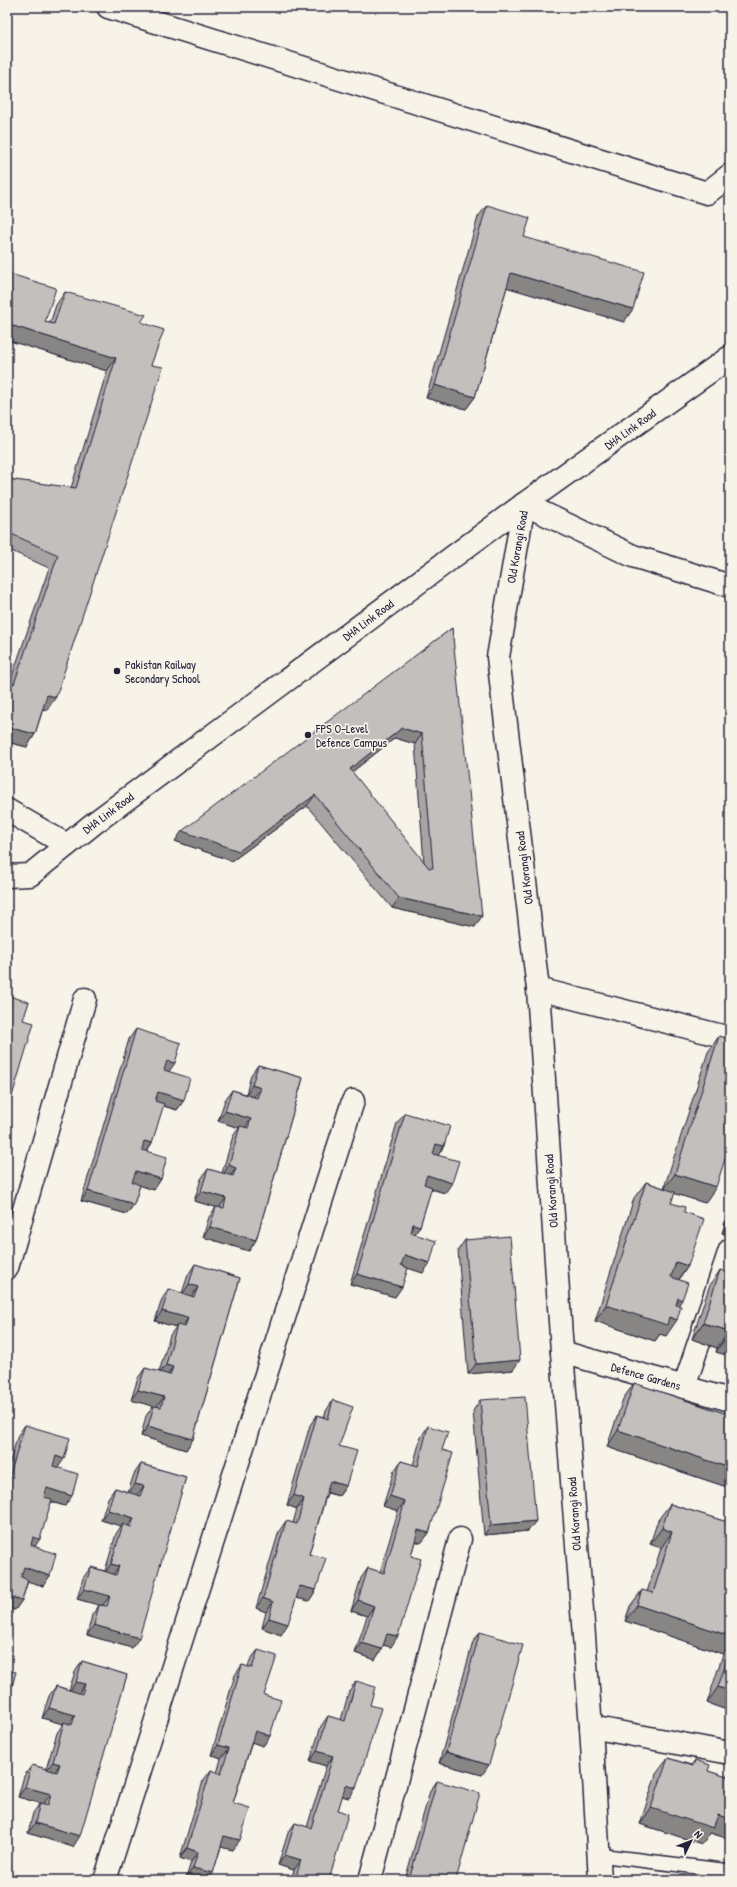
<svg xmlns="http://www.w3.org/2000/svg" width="737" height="1887" viewBox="0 0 737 1887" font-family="'Patrick Hand',sans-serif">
<rect width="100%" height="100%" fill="#f7f3e8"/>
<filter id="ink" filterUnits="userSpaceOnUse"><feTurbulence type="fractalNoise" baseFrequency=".025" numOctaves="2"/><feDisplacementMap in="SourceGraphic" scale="8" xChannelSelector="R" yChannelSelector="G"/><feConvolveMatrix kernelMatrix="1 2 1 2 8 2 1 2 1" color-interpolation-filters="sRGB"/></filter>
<g filter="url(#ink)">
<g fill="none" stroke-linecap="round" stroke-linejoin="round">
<defs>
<path id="lane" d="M598 1855 730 1871"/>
<g id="street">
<path d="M108 7 707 193 730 175"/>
<path d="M524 504 633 556 730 586"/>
<path d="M7 810 67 845"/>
<path d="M538 989 730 1038"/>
<path d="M7 1268 85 999"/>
<path d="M562 1352 730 1400"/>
<path d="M684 1387 730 1250"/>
<path d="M591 1727 730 1753"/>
<path d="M105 1880 353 1101"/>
<path d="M370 1880 460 1539"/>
</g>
<g id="secondary">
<path d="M524 504 498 657 538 989 562 1352 591 1727 600 1880"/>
<path d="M7 876 30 875 93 824 524 504 730 357"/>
</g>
</defs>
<!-- lane casing -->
<use href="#lane" stroke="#22223b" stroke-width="16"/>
<!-- street casing -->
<use href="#street" stroke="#22223b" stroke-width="25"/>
<!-- secondary casing -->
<use href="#secondary" stroke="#22223b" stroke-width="25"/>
<!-- lane -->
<use href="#lane" stroke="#f7f3e8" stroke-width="13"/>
<!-- street -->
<use href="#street" stroke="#f7f3e8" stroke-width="22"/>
<!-- secondary -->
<use href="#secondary" stroke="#f7f3e8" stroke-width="22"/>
</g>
<!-- wall -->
<g fill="#a7a4a3" stroke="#22223b" fill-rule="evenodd">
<path d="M487 205 624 322 507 287 475 397 466 409 426 398 478 217Z"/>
<path d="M7 273 45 322 50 323 56 305 65 292 141 322 151 365 47 710 43 709 35 734 27 747 7 742V681L10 682 49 568 7 549V479L71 488 107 371 7 340Z"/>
<path d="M452 628 475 927 392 908 307 806 232 861 175 841ZM395 738 415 744 424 863 352 772Z"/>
<path d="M136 1029 169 1072 184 1100 177 1110 163 1106 146 1151 161 1179 154 1190 140 1185 134 1204 127 1214 81 1201 129 1039Z"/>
<path d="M719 1036 705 1203 674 1193 671 1203 684 1212 688 1266 679 1280 678 1305 666 1336 660 1334 655 1341 595 1321 634 1198 646 1182 664 1188 708 1052Z"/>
<path d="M258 1065 303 1078 256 1240 249 1251 203 1237 209 1217 216 1207 194 1201 201 1179 208 1169 222 1173 233 1136 239 1128 218 1121 225 1100 232 1090 246 1094 251 1075Z"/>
<path d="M405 1113 444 1146 438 1155 445 1193 431 1189 420 1226 415 1234 423 1273 408 1268 395 1297 350 1284 397 1123Z"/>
<path d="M730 1207V1238L726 1237 727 1235 722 1233Z"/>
<path d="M465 1240 513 1370 468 1374 458 1250Z"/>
<path d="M195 1264 240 1278 193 1439 186 1450 141 1436 146 1416 153 1406 131 1400 138 1378 145 1368 159 1372 170 1335 176 1327 155 1321 162 1299 169 1289 182 1293 188 1275Z"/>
<path d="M720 1270 730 1274V1356L716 1352 717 1348 692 1339 709 1287Z"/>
<path d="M634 1383 730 1415V1488L607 1447 623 1399Z"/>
<path d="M333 1400 339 1446 346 1486 339 1496 327 1493 309 1554 316 1590 309 1601 296 1598 281 1635 262 1628 266 1612 256 1608 279 1531 286 1521 293 1523 297 1509 287 1505 310 1425 317 1415 324 1417 326 1411Z"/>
<path d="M480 1400 528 1531 484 1535 473 1411Z"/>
<path d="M25 1425 58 1468 65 1506 51 1502 35 1547 43 1586 28 1581 22 1600 15 1610 7 1608V1471L18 1435Z"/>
<path d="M428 1426 442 1450 429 1533 421 1543 415 1541 411 1556 391 1647 383 1645 382 1649 375 1660 355 1653 367 1616 351 1611 361 1578 368 1568 380 1572 398 1511 383 1506 394 1471 401 1461 413 1465 421 1437Z"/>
<path d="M141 1464 186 1477 132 1648 87 1635 92 1615 99 1605 77 1599 83 1578 91 1567 105 1571 116 1534 121 1526 101 1520 108 1498 115 1488 128 1492 134 1474Z"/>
<path d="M670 1504 730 1523V1711L707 1703 723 1654 625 1621 630 1606 642 1590 647 1592 661 1548 650 1544 658 1520Z"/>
<path d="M480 1632 482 1775 439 1763 473 1642Z"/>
<path d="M258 1650 270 1736 263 1746 252 1742 233 1803V1850L221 1847 213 1873 208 1880H193L186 1878 191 1862 180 1858 203 1781 211 1770 217 1773 221 1759 211 1755 235 1675 242 1665 248 1667 250 1660Z"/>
<path d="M82 1661 127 1675 73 1847 28 1833 33 1813 40 1803 18 1797 24 1776 32 1765 46 1769 57 1733 63 1724 42 1718 49 1696 56 1686 69 1690 75 1672Z"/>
<path d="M356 1681 370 1705 356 1788 349 1798 342 1796 338 1810 329 1880H291L294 1870 278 1865 288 1833 295 1823 307 1827 326 1766 310 1761 321 1726 328 1716 341 1720 349 1691Z"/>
<path d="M668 1758 691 1765 695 1760 708 1771 726 1777 730 1771V1839L710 1833 702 1844 640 1824 656 1774Z"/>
<path d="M437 1781 456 1880H405L430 1791Z"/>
</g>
<!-- shaded-wall -->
<g fill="#888684" stroke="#22223b">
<path d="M511 273 633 309 624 322 502 286Z"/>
<path d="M7 324 116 358 107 371 7 340Z"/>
<path d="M435 385 475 397 466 409 426 398Z"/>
<path d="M47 695 56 697 47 710 38 708Z"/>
<path d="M7 727 35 734 27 747 7 742Z"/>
<path d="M402 728 422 734 415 744 395 738 343 779 350 769Z"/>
<path d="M315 795 307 806 232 861 175 841 182 831Z"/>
<path d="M399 898 482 916 475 927 392 908Z"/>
<path d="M167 1061 175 1063 168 1073 160 1071Z"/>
<path d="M252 1085 261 1088 253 1098 245 1096Z"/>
<path d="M158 1092 184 1100 177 1110 151 1102Z"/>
<path d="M7 1102 10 1103 7 1107Z"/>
<path d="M225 1111 251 1119 244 1129 240 1126 239 1128 218 1121Z"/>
<path d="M144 1141 152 1143 145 1154 137 1151Z"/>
<path d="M436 1144 444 1146 437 1157 429 1154Z"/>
<path d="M229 1165 236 1168 229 1178 222 1176Z"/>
<path d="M136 1171 161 1179 154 1190 129 1182Z"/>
<path d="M675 1174 716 1187 705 1203 663 1190Z"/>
<path d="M427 1175 452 1183 445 1193 420 1185Z"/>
<path d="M88 1191 134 1204 127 1214 81 1201Z"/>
<path d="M201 1191 226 1198 219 1208 194 1201Z"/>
<path d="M730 1221V1231L727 1235 722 1233Z"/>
<path d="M413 1224 420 1226 413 1237 406 1234Z"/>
<path d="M210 1227 256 1240 249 1251 203 1237Z"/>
<path d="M730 1232V1238L726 1237Z"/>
<path d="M405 1255 430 1263 423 1273 398 1265Z"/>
<path d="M676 1262 688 1266 677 1282 664 1278Z"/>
<path d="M357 1274 402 1287 395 1297 350 1284Z"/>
<path d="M189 1284 198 1287 191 1297 182 1295Z"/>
<path d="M678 1298 682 1300 671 1316Z"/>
<path d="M606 1305 669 1317 677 1320 666 1336 660 1334 655 1341 595 1321Z"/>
<path d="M162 1311 188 1318 181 1329 177 1325 176 1327 155 1321Z"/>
<path d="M703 1323 729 1331 717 1348 692 1339Z"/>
<path d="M727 1336 730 1337V1356L716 1352Z"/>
<path d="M520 1360 513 1370 468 1374 476 1364Z"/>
<path d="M166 1365 173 1367 166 1377 158 1375Z"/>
<path d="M138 1390 164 1397 156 1407 131 1400Z"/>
<path d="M148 1426 193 1439 186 1450 141 1436Z"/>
<path d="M618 1430 730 1468V1488L607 1447Z"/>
<path d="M56 1456 64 1459 57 1469 49 1467Z"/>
<path d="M330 1481 346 1486 339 1496 323 1491Z"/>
<path d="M135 1484 144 1486 136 1496 128 1494Z"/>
<path d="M47 1488 72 1496 65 1506 40 1498Z"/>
<path d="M294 1495 304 1499 297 1509 287 1505Z"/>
<path d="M390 1496 405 1501 398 1511 383 1506Z"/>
<path d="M108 1510 134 1518 127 1528 123 1524 121 1526 101 1520Z"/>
<path d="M536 1521 528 1531 484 1535 491 1525Z"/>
<path d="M662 1528 672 1532 661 1548 650 1544Z"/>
<path d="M418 1530 429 1533 421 1543 411 1540Z"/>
<path d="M33 1537 40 1539 33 1549 26 1547Z"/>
<path d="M111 1564 119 1566 112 1576 104 1574Z"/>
<path d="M24 1567 50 1576 43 1586 17 1578Z"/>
<path d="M300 1586 316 1590 309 1601 292 1597Z"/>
<path d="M84 1589 110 1596 102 1606 77 1599Z"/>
<path d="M7 1596 22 1600 15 1610 7 1608Z"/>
<path d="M263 1598 273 1602 266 1612 256 1608Z"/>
<path d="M358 1600 374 1606 367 1616 351 1611Z"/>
<path d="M637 1605 730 1636V1644L723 1654 625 1621Z"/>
<path d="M269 1618 288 1624 281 1635 262 1628Z"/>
<path d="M94 1625 139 1638 132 1648 87 1635Z"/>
<path d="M387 1634 398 1636 391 1647 380 1644Z"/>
<path d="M362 1643 382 1649 375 1660 355 1653Z"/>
<path d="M76 1682 85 1684 78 1694 69 1692Z"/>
<path d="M718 1687 730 1691V1711L707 1703Z"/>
<path d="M7 1693 10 1694 7 1698Z"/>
<path d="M49 1708 75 1715 68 1726 64 1722 63 1724 42 1718Z"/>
<path d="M255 1731 270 1736 263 1746 248 1741Z"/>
<path d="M218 1745 229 1748 221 1759 211 1755Z"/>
<path d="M317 1751 333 1756 326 1766 310 1761Z"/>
<path d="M446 1752 489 1765 482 1775 439 1763Z"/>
<path d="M53 1762 60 1764 53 1774 45 1772Z"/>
<path d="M346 1785 356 1788 349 1798 339 1795Z"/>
<path d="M25 1787 51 1794 43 1804 18 1797Z"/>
<path d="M651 1808 718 1815 730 1819V1839L710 1833 702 1844 640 1824Z"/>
<path d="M35 1823 80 1836 73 1847 28 1833Z"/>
<path d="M224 1836 240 1840 233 1850 217 1846Z"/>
<path d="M187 1848 198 1852 191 1862 180 1858Z"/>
<path d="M285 1855 301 1860 294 1870 278 1865Z"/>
<path d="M193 1868 213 1873 208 1880H193L186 1878Z"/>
</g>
<!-- building -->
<g fill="#c2bfbd" stroke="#22223b" fill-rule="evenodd">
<path d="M487 205 530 218 524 237 644 272 633 309 511 273 475 397 435 385Z"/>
<path d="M7 273 56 288 45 322 54 324 65 292 146 315 141 322 164 330 151 365 163 367 56 697 47 695 35 734 7 727V681L14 684 58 555 7 532V479L76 488 116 358 7 324Z"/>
<path d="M452 628 482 916 399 898 315 795 239 851 182 831ZM402 728 422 734 433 868H429L350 769Z"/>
<path d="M9 996 29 1002 23 1020 34 1023 10 1103 7 1102V1004Z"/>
<path d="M136 1029 181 1043 175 1063 167 1061 164 1070 190 1078 184 1100 158 1092 155 1101 164 1104 152 1143 144 1141 142 1150 167 1157 161 1179 136 1171 132 1182 140 1185 134 1204 88 1191Z"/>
<path d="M719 1036 730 1039V1143L716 1187 675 1174Z"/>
<path d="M258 1065 303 1078 256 1240 210 1227 216 1207 224 1208 226 1198 201 1191 208 1169 233 1176 236 1168 229 1165 240 1126 248 1128 251 1119 225 1111 232 1090 257 1098 261 1088 252 1085Z"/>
<path d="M405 1113 450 1126 444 1146 436 1144 433 1154 459 1161 452 1183 427 1175 424 1184 432 1187 420 1226 413 1224 411 1233 436 1241 430 1263 405 1255 401 1265 408 1268 402 1287 357 1274Z"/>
<path d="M646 1182 675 1192 671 1203 685 1207 684 1212 704 1219 688 1266 676 1262 671 1277 688 1283 682 1300 678 1298 676 1305 681 1306 677 1320 669 1317 667 1325 606 1305Z"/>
<path d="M510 1236 520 1360 476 1364 465 1240Z"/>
<path d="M195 1264 240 1278 193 1439 148 1426 154 1406 161 1407 164 1397 138 1390 145 1368 170 1375 173 1367 166 1365 177 1325 185 1327 188 1318 162 1311 169 1289 194 1297 198 1287 189 1284Z"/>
<path d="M720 1270 730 1274V1337L727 1336 729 1331 703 1323Z"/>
<path d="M634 1383 730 1415V1468L618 1430Z"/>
<path d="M525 1397 536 1521 491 1525 480 1400Z"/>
<path d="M333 1400 353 1407 339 1446 357 1451 346 1486 330 1481 309 1554 326 1558 316 1590 300 1586 288 1624 269 1618 273 1602 263 1598 286 1521 297 1524 304 1499 294 1495 317 1415 328 1419Z"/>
<path d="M25 1425 70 1438 64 1459 56 1456 53 1466 78 1474 72 1496 47 1488 44 1497 52 1499 40 1539 33 1537 31 1545 56 1554 50 1576 24 1567 21 1577 28 1580 22 1600 7 1596V1485Z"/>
<path d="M428 1426 448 1432 442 1450 453 1453 429 1533 418 1530 411 1556 421 1559 398 1636 387 1634 382 1649 362 1643 374 1606 358 1600 368 1568 384 1573 405 1501 390 1496 401 1461 418 1466Z"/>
<path d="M141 1464 186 1477 139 1638 94 1625 99 1605 107 1606 110 1596 84 1589 91 1567 116 1575 119 1566 111 1564 123 1524 131 1527 134 1518 108 1510 115 1488 140 1496 144 1486 135 1484Z"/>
<path d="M670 1504 730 1523V1636L637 1605 642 1590 653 1593 672 1532 662 1528Z"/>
<path d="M480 1632 523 1645 489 1765 446 1752Z"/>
<path d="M258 1650 277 1656 264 1695 281 1700 270 1736 255 1731 233 1803 250 1808 240 1840 224 1836 213 1873 193 1868 198 1852 187 1848 211 1770 221 1774 229 1748 218 1745 242 1665 252 1668Z"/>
<path d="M730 1651V1691L718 1687Z"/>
<path d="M82 1661 127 1675 80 1836 35 1823 40 1803 48 1805 51 1794 25 1787 32 1765 57 1772 60 1764 53 1762 64 1722 72 1725 75 1715 49 1708 56 1686 82 1694 85 1684 76 1682Z"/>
<path d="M7 1670 16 1672 10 1694 7 1693Z"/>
<path d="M356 1681 375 1687 370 1705 381 1708 356 1788 346 1785 338 1810 348 1814 329 1880H295L301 1860 285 1855 295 1823 311 1828 333 1756 317 1751 328 1716 345 1721Z"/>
<path d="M668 1758 693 1766 695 1760 710 1765 708 1771 730 1778V1776V1819L718 1815 713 1828 651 1808Z"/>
<path d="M437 1781 480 1793 456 1880H409Z"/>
<path d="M727 1875V1880H675Z"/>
</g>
</g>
<!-- markers -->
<g fill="#22223b" stroke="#f7f3e8" stroke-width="1.5">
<circle cx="117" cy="671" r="4"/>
<circle cx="308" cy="735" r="4"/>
</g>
<g text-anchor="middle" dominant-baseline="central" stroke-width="3.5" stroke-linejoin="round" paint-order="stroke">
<!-- street labels -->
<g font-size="12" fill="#22223b" stroke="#f7f3e8">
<text transform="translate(630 429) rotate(-36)">DHA Link Road</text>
<text transform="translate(517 547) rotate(-80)">Old Korangi Road</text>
<text transform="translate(368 620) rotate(-37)">DHA Link Road</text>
<text transform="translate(108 813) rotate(-37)">DHA Link Road</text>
<text transform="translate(524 868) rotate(-97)">Old Korangi Road</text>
<text transform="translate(551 1191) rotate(-94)">Old Korangi Road</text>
<text transform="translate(646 1376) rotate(16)">Defence Gardens</text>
<text transform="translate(574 1514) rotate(-94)">Old Korangi Road</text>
</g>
<!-- poi labels -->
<g font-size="12" fill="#22223b" stroke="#f7f3e8" text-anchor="start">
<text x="125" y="664">Pakistan Railway<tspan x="125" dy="14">Secondary School</tspan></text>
<text x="316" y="728">FPS O-Level<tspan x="316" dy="14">Defence Campus</tspan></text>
</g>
</g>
<!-- margin -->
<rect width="737" height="1887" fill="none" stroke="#f7f3e8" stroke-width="24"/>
<rect x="12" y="12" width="713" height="1863" fill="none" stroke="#22223b" stroke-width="1.5" filter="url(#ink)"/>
<!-- north arrow -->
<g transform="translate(691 1841) rotate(47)" stroke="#f7f3e8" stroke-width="3" paint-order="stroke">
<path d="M0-3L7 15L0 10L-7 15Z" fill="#22223b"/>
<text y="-6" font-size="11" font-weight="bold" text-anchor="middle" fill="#22223b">N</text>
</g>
</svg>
